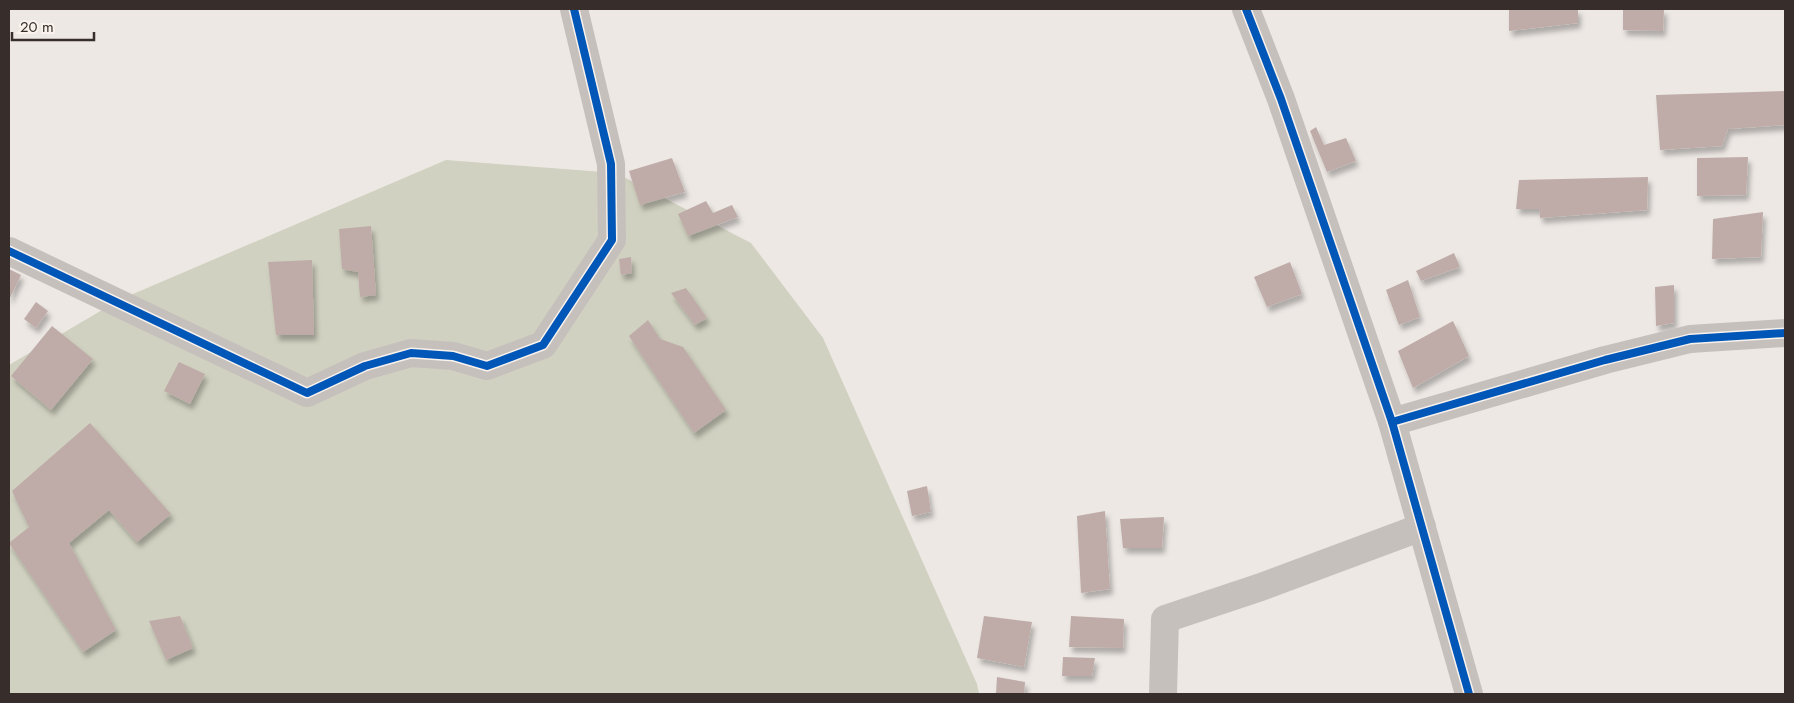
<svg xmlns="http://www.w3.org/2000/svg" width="1794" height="703" viewBox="0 0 1794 703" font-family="Jost,sans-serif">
<defs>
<filter id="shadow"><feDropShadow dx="3" dy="5.5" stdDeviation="2.5" flood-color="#0004"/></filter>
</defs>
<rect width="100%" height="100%" fill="#ede8e4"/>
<!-- green -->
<path fill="#d0d1c0" d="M446 160 616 173 751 243 823 338 977 684 979 694H9V365L119 300Z"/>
<!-- building -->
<g fill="#bfaca8" filter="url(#shadow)">
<path d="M1509 9H1578V23L1509 31Z"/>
<path d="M1623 9H1664L1663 31 1623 30Z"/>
<path d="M1785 91V125L1728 129 1722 146 1660 150 1656 95Z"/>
<path d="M1316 127 1324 145 1346 138 1356 161 1327 172 1310 131Z"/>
<path d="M1748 157 1746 195 1697 196V158Z"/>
<path d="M672 158 685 192 640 205 629 171Z"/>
<path d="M1648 177 1647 210 1540 218 1539 209H1516L1519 180Z"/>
<path d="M706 201 713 213 732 205 738 217 688 236 678 214Z"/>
<path d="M1763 212 1761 257 1712 259 1713 219Z"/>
<path d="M371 226 376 295 360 297 358 272 342 269 339 229Z"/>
<path d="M1454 253 1460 267 1421 281 1416 271Z"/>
<path d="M631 257 632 273 621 275 619 259Z"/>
<path d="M312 260 314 335H276L268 262Z"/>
<path d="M1290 262 1302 294 1267 307 1254 277Z"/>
<path d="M9 269 21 275 9 300Z"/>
<path d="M1408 280 1420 317 1399 325 1386 290Z"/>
<path d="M1674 285V323L1656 326 1655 287Z"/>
<path d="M686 288 707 318 695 325 671 293Z"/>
<path d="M36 302 48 311 36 328 24 319Z"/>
<path d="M648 320 660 339 683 347 726 410 694 433 629 336Z"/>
<path d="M1453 321 1469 356 1413 388 1398 351Z"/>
<path d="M52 326 93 359 51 410 11 376Z"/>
<path d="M179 362 205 374 190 404 164 391Z"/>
<path d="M90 423 171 514 137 542 109 510 69 543 116 630 83 652 9 543 29 527 12 491Z"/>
<path d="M927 486 931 512 912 516 907 491Z"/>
<path d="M1105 511 1110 589 1081 593 1077 516Z"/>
<path d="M1164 517 1162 548H1123L1120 519Z"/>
<path d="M180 616 193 648 166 660 149 621Z"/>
<path d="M984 616 1032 622 1024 667 977 658Z"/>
<path d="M1071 616 1124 619 1123 648 1069 647Z"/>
<path d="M1063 657 1095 658 1092 676H1062Z"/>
<path d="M997 677 1025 682 1024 694H996Z"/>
</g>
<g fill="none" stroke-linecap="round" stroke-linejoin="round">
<!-- minor -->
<g stroke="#c6c0bd" stroke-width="28">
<path d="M1246 9 1281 99 1392 422 1469 694"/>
<path d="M9 251 307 393 365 366 411 353 453 356 487 366 543 345 612 240 611 164 574 9"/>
<path d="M1392 422 1605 360 1690 339 1785 333"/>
<path d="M1163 694 1165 619 1261 587 1422 527"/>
</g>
<defs>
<g id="cycleway">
<path d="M1246 9 1281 99 1392 422 1469 694"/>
<path d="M9 251 307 393 365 366 411 353 453 356 487 366 543 345 612 240 611 164 574 9"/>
<path d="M1392 422 1605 360 1690 339 1785 333"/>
</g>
</defs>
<!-- cycleway casing -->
<use href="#cycleway" stroke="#f9f2ed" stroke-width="11"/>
<!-- cycleway -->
<use href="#cycleway" stroke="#0057b8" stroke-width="8"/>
</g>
<!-- border -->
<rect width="1794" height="703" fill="none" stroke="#372e2b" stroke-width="20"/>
<!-- scale -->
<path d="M12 32v8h82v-8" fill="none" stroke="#372e2b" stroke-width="2.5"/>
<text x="20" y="32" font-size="15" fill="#372e2b" stroke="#f9f2ed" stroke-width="4" paint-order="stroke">20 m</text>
</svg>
